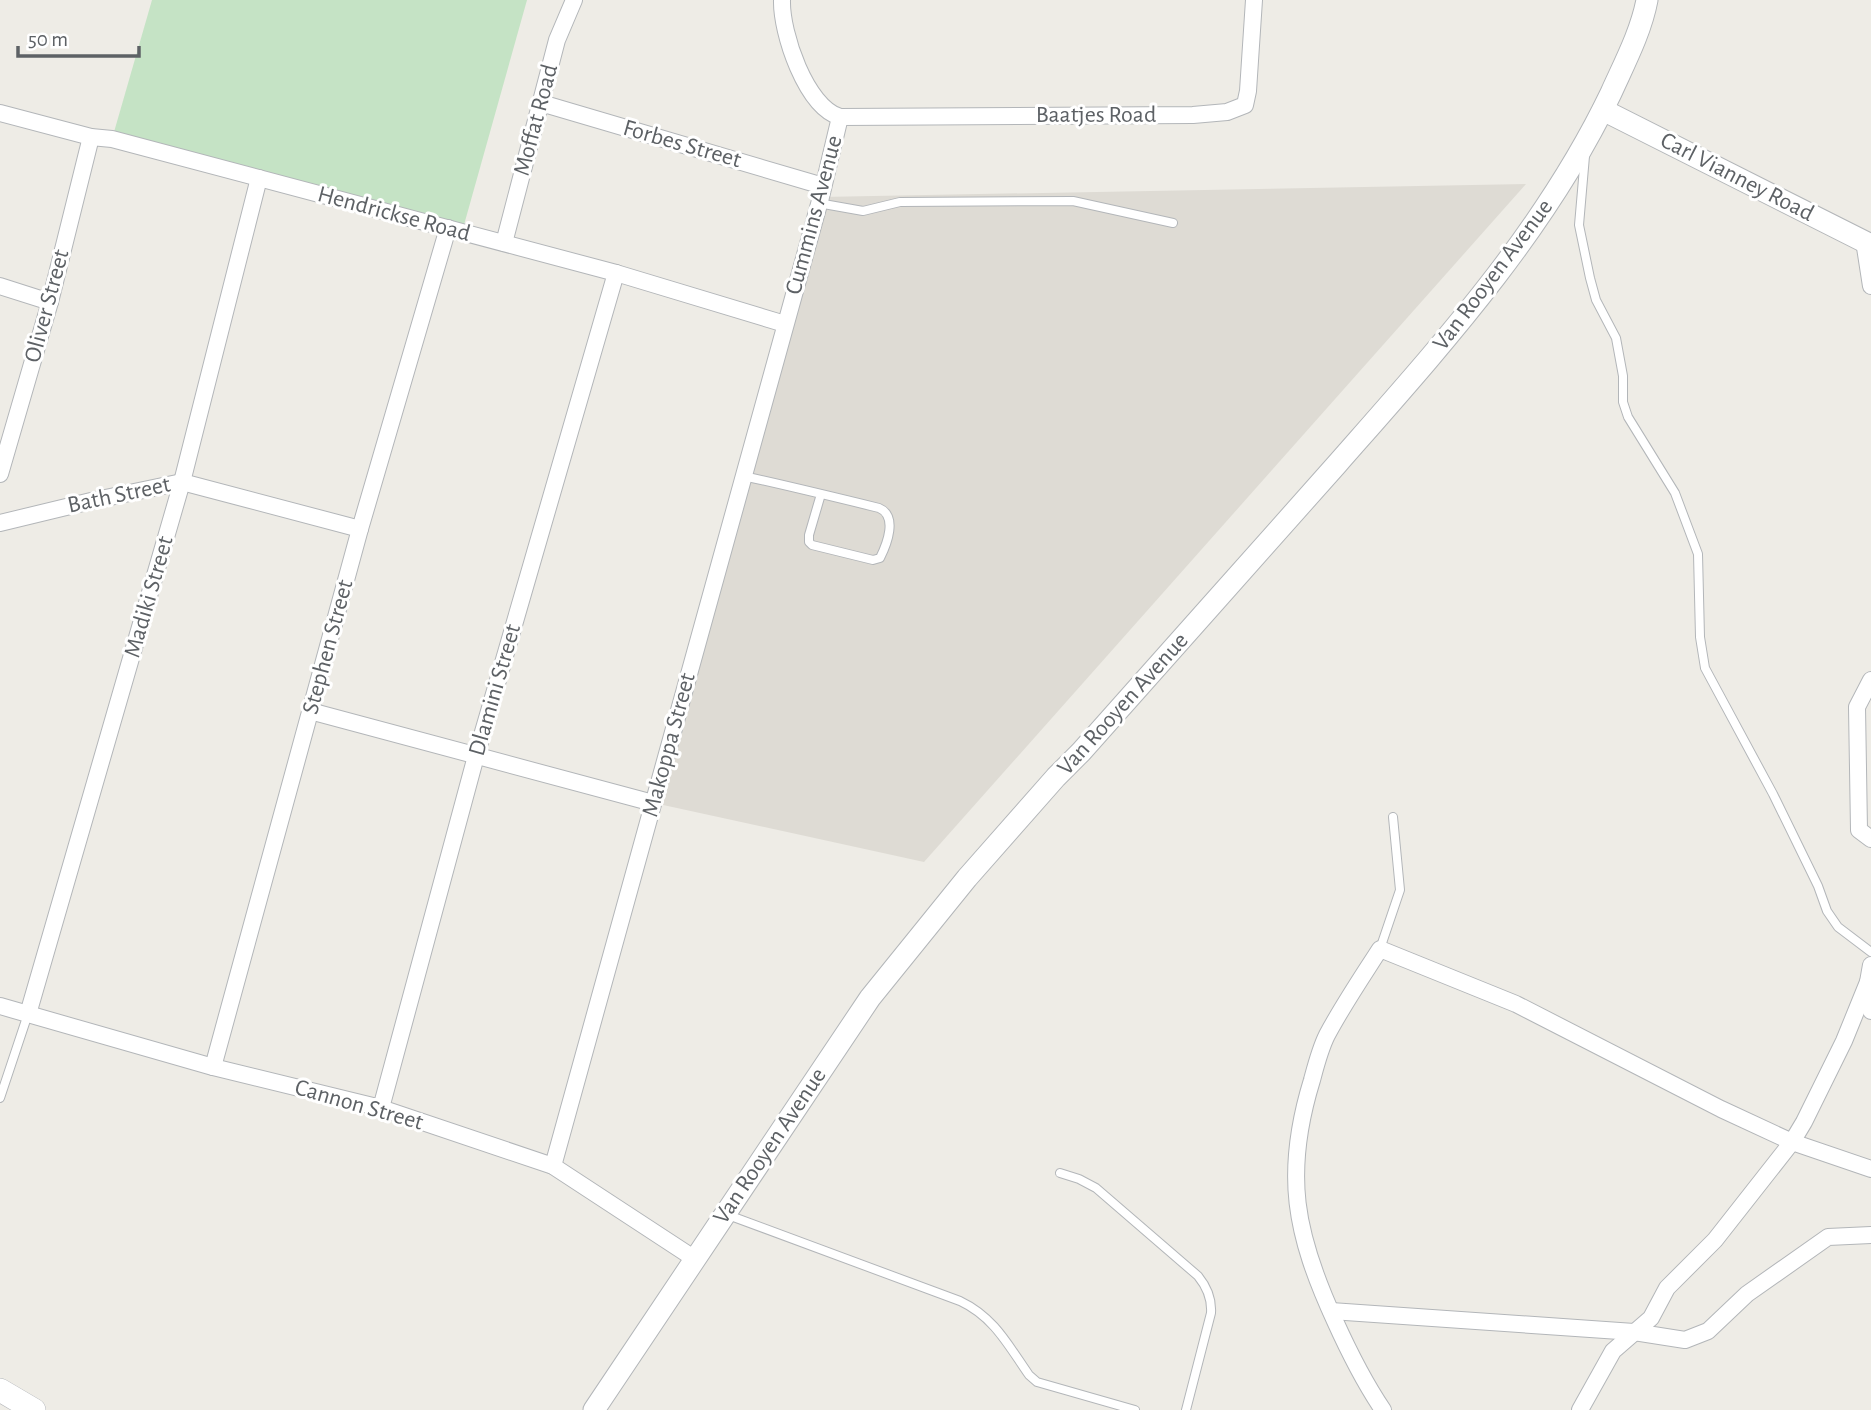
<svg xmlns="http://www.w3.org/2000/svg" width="1871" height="1410" viewBox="0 0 1871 1410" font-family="'Alegreya Sans',sans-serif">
<rect width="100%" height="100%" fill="#eeece6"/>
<!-- education -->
<path fill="#dedbd4" d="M1526 184 924 862 654 803 821 197Z"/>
<!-- green -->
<path fill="#c5e3c5" d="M152 0H527L462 232 112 139Z"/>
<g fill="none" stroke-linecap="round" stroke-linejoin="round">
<defs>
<g id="service">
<path d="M1585 156 1579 225 1590 278 1596 300 1616 338 1623 376V402L1628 417 1675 493 1698 554 1700 637 1705 668 1773 794 1818 886 1827 911 1838 927 1871 952"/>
<path d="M818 203 863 211 900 202 1073 201 1173 223"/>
<path d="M743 476C789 486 834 497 879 508 898 516 887 544 880 558L873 560 812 545 809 542V535L821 494"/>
<path d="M1380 949 1400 890 1393 817"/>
<path d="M0 1098 28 1014"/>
<path d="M1060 1173 1079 1179 1096 1188 1198 1276C1207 1287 1212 1298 1211 1313L1186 1410"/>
<path d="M728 1215 960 1301C994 1317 1008 1345 1029 1375L1037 1382 1135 1410"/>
</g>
<g id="minor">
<path d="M541 103 823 186"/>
<path d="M0 113 91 137 112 139 616 273 785 324"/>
<path d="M840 117 1193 115 1227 112 1245 105 1248 91 1254 0"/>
<path d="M1864 241 1871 286"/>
<path d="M504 243 557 40 574 0"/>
<path d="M0 286 50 302"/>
<path d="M0 474 50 302 91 137"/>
<path d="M0 523 91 501 182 482 360 529"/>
<path d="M1871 680 1857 707 1859 830 1871 839"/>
<path d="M310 711 653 803"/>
<path d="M1871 965 1868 982 1871 1011"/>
<path d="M0 1006 213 1067 381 1108 553 1166 695 1259"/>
<path d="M28 1014 182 482 259 178"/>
<path d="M213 1067 360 529 448 228"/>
<path d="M381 1108 476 756 616 273"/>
<path d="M553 1166 821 197 840 117C806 107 781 33 782 0"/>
<path d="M1331 1311 1634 1332 1685 1340 1708 1331 1747 1294 1828 1237 1871 1235"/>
<path d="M1383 1410C1364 1382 1349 1352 1335 1321 1295 1234 1283 1174 1312 1080 1316 1065 1320 1049 1327 1035 1343 1005 1362 977 1380 949L1516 1004 1721 1109 1792 1142 1871 1169"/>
<path d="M1580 1410 1613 1351 1651 1318 1667 1288 1715 1240 1792 1142 1804 1122 1844 1041 1868 982"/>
</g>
<g id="tertiary">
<path d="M1603 110 1871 245"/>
<path d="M594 1410 870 998 967 878 1056 777 1081 752C1167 656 1252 559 1338 463 1439 348 1544 233 1611 93 1624 64 1641 32 1647 0"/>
</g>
<path id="secondary" d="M0 1390 34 1410"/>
</defs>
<!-- service casing -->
<use href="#service" stroke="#b3b6b9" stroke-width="10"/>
<!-- minor casing -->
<use href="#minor" stroke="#b3b6b9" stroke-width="18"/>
<!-- tertiary casing -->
<use href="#tertiary" stroke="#b3b6b9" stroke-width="23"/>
<!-- secondary casing -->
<use href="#secondary" stroke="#b2b5b9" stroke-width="24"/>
<!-- service -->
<use href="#service" stroke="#fff" stroke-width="8"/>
<!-- minor -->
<use href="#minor" stroke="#fff" stroke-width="16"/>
<!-- tertiary -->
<use href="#tertiary" stroke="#fff" stroke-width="21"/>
<!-- secondary -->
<use href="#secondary" stroke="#fff" stroke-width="23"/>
</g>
<g text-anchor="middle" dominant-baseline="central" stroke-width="6" stroke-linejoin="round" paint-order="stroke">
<!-- street labels -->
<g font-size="24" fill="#5d6165" stroke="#fff">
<text x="1096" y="115">Baatjes Road</text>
<text transform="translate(536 120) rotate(-75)">Moffat Road</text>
<text transform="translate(682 144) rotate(16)">Forbes Street</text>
<text transform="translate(1737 177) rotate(27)">Carl Vianney Road</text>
<text transform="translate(394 214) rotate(15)">Hendrickse Road</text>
<text transform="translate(814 215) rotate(-75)">Cummins Avenue</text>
<text transform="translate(1493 275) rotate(-53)">Van Rooyen Avenue</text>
<text transform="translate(47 306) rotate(-75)">Oliver Street</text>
<text transform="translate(119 495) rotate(-12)">Bath Street</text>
<text transform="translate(149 597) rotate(-74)">Madiki Street</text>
<text transform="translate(328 647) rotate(-75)">Stephen Street</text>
<text transform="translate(495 690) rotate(-74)">Dlamini Street</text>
<text transform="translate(1123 704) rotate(-48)">Van Rooyen Avenue</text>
<text transform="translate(669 745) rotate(-75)">Makoppa Street</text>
<text transform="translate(359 1105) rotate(16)">Cannon Street</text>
<text transform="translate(770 1146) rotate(-56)">Van Rooyen Avenue</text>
</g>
</g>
<!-- scale -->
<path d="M18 46v10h121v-10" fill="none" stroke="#5d6165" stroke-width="3.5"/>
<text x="28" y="46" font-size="21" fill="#5d6165" stroke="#ffffff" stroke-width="5" paint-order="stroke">50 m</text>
</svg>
